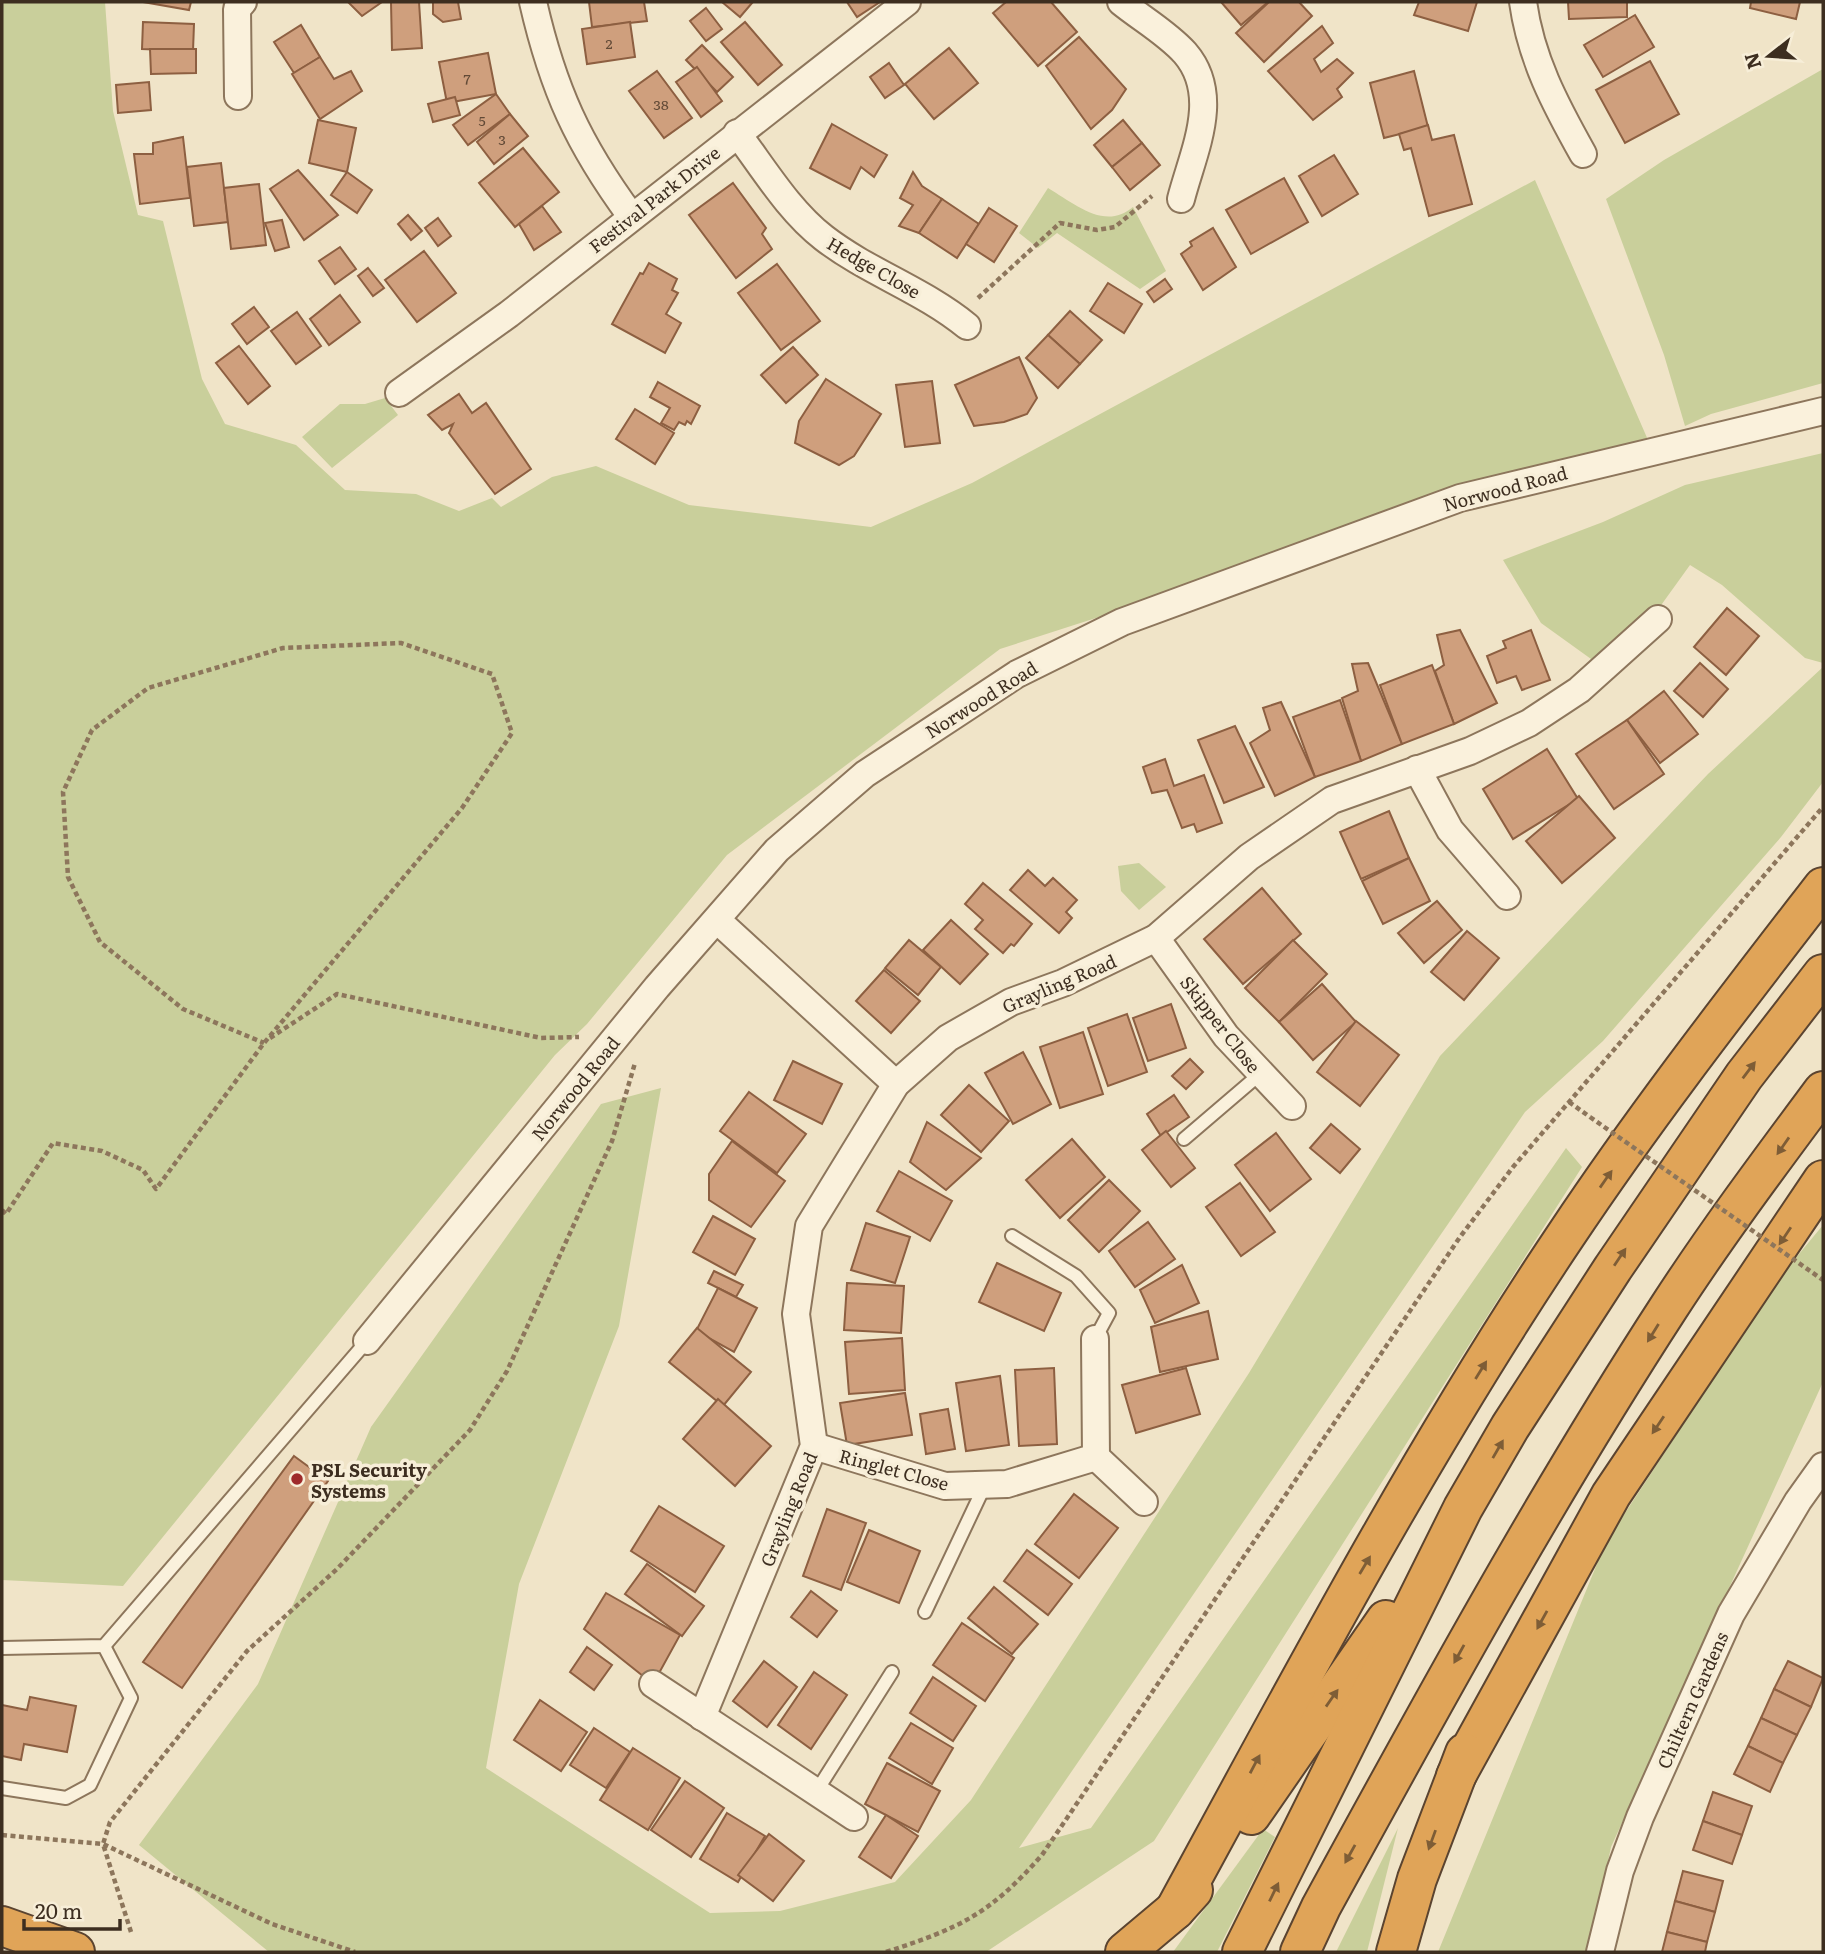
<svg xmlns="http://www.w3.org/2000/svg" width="1825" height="1954" viewBox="0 0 1825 1954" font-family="Literata,serif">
<rect width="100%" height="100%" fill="#f0e4c8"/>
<!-- green -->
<g fill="#c9cf9b">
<path d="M2 2H105L113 111 138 215 163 221 202 379 225 424 296 445 345 490 416 494 459 511 492 498 501 507 552 477 596 466 689 505 871 527 972 483 1535 180 1648 440 1000 649 727 855 587 1024 555 1055 123 1586 2 1580Z"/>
<path d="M1823 69V383L1711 414 1685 426 1664 355 1606 199 1664 160Z"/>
<path d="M1048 188C1075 204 1105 231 1133 207L1166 271 1140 289 1057 233 1038 248 1019 233Z"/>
<path d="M385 398 398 415 332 468 302 437 340 404H365Z"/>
<path d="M1823 453V663L1805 658 1722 585 1690 565 1654 615 1598 664 1541 623 1503 560 1603 522 1685 485Z"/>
<path d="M1823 667V782L1781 837 1603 1041 1525 1112 1019 1848 1091 1828 1566 1148 1582 1167 1154 1841 986 1952H269L139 1845 258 1684 371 1427 601 1104 661 1088 619 1326 519 1584 486 1768 710 1913 780 1911 895 1882 971 1800 1249 1373 1440 1056 1708 774Z"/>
<path d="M1139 863 1166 887 1139 910 1121 891 1118 866Z"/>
<path d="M1823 1225V1382L1611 1847 1589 1952H1438L1606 1542 1780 1277Z"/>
<path d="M1398 1828 1367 1952H1336Z"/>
<path d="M1263 1829 1275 1837 1217 1952H1173Z"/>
</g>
<!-- building -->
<g fill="#cf9f7d" stroke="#8d5f41" stroke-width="2">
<path d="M143 2H191L189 10Z"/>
<path d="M348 2H382L362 16Z"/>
<path d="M391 2H419L422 48 392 50Z"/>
<path d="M433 2H458L461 19 443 22 433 14Z"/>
<path d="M589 2H644L647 21 592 27Z"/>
<path d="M722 2H751L752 3 740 17Z"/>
<path d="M847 2H880L857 17Z"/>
<path d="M1006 2H1051L1077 32 1038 66 993 13Z"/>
<path d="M1221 2H1268L1241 25Z"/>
<path d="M1269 2H1299L1312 16 1264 62 1236 33Z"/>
<path d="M1419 2H1477L1468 31 1414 15Z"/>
<path d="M1568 2H1627V17L1569 19Z"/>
<path d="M1751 2H1800L1796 19 1750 8Z"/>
<path d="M706 8 722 29 706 41 690 21Z"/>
<path d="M1635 15 1654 47 1603 77 1584 45Z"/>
<path d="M143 22 194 24 193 51 142 49Z"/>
<path d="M630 22 635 57 587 64 582 29Z"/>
<path d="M745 22 782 65 758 85 721 42Z"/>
<path d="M301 25 320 57 294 73 274 42Z"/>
<path d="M1322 26 1333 43 1314 59 1321 72 1337 59 1353 73 1337 89 1342 97 1313 120 1268 71Z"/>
<path d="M1079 37 1126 89 1112 110 1091 129 1046 66Z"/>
<path d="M702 45 733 77 717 92 686 60Z"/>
<path d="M949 48 978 83 934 119 905 84Z"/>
<path d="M150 49H196V73L151 74Z"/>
<path d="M488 53 496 94 447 103 439 62Z"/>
<path d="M320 57 334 79 351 71 362 91 320 119 292 74Z"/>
<path d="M1650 61 1679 114 1625 143 1596 90Z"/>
<path d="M889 63 904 85 885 98 870 77Z"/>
<path d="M697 67 722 101 701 117 676 82Z"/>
<path d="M657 71 692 118 664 138 629 91Z"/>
<path d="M1414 71 1428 127 1384 138 1370 83Z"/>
<path d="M149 82 151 110 118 113 116 85Z"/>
<path d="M496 94 510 114 468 145 453 125Z"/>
<path d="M455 97 460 115 433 122 428 104Z"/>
<path d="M510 114 528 136 494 164 477 142Z"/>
<path d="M318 120 356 128 347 172 309 163Z"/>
<path d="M1123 120 1142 143 1112 167 1094 145Z"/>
<path d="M832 124 887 155 874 177 861 167 850 189 810 168Z"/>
<path d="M1428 125 1432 140 1454 135 1472 204 1429 216 1411 148 1404 150 1399 134Z"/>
<path d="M183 137 190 198 140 204 134 154H153V143Z"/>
<path d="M1142 143 1160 165 1130 190 1112 167Z"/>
<path d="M523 148 559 192 515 227 479 183Z"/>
<path d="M1334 155 1358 194 1322 216 1299 176Z"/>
<path d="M221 163 228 222 194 226 187 167Z"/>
<path d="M298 170 338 215 304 240 270 189Z"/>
<path d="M347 172 372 190 357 213 331 195Z"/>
<path d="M913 172 922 186 942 199 919 233 899 226 913 205 900 198Z"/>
<path d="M1284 178 1308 222 1251 254 1226 210Z"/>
<path d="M733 183 766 228 762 234 772 249 736 278 689 215Z"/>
<path d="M259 184 266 245 231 249 224 188Z"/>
<path d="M942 199 979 224 957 258 919 233Z"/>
<path d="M542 206 561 232 534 250 519 224Z"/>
<path d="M989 208 1017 226 994 262 966 244Z"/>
<path d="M408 215 422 231 411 240 398 224Z"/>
<path d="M438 218 451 236 438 246 425 228Z"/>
<path d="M282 220 289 247 275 251 265 223Z"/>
<path d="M1213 228 1236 267 1203 290 1181 254 1192 246 1190 242Z"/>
<path d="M340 247 356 269 335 284 319 261Z"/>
<path d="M424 251 456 293 417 322 385 280Z"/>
<path d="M649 263 677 279 672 290 678 293 666 314 681 323 665 353 612 324 640 273 643 274Z"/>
<path d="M777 264 820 321 781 350 738 293Z"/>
<path d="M368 268 384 288 373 296 358 276Z"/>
<path d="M1165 279 1172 289 1154 302 1147 292Z"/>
<path d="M1108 283 1142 304 1124 333 1090 311Z"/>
<path d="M340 295 360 322 329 345 310 319Z"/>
<path d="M254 307 269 327 247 344 232 324Z"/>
<path d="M1070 311 1102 340 1080 364 1048 335Z"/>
<path d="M297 312 321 346 296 364 271 331Z"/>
<path d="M1048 335 1080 364 1058 388 1026 358Z"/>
<path d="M239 346 270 386 248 404 216 363Z"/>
<path d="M793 347 818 375 786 403 761 375Z"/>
<path d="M1019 357 1037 398 1027 414 1004 422 974 426 955 385Z"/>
<path d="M826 379 881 414 854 456 839 465 795 443 799 421Z"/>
<path d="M932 381 940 443 905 447 896 385Z"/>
<path d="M658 382 700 406 691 424 687 421 685 425 679 422 674 430 661 423 670 408 650 397Z"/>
<path d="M459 394 472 413 486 403 531 469 495 494 449 433 453 424 442 430 428 415Z"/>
<path d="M635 409 674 433 655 464 616 439Z"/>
<path d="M1727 608 1759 636 1726 675 1694 647Z"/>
<path d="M1460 630 1497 703 1454 724 1435 671 1444 665 1437 635Z"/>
<path d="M1531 630 1550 680 1522 690 1516 676 1497 683 1487 656 1506 648 1503 641Z"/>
<path d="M1368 663 1402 744 1361 761 1342 698 1358 691 1352 664Z"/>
<path d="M1700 663 1728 689 1703 717 1674 691Z"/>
<path d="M1432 665 1454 724 1402 744 1380 685Z"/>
<path d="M1664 691 1698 734 1660 763 1627 720Z"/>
<path d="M1340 700 1361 761 1315 777 1293 717Z"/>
<path d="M1281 702 1315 777 1275 796 1250 743 1270 730 1263 708Z"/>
<path d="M1627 720 1664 774 1614 809 1576 754Z"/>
<path d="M1235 726 1264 787 1224 803 1198 740Z"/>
<path d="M1547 749 1578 799 1513 839 1483 789Z"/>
<path d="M1165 759 1174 786 1204 775 1222 823 1197 832 1194 824 1182 828 1167 790 1152 793 1143 767Z"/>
<path d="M1579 796 1615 838 1562 883 1526 841Z"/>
<path d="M1389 811 1409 858 1361 879 1340 832Z"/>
<path d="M1409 858 1430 901 1383 924 1362 881Z"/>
<path d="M1028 870 1045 886 1053 878 1077 900 1066 912 1072 918 1059 933 1010 890Z"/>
<path d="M983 883 1032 924 1014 946 1011 944 1003 953 975 929 983 920 965 904Z"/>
<path d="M1262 888 1301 934 1243 984 1204 939Z"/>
<path d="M1437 901 1462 930 1424 963 1398 933Z"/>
<path d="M951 920 988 954 960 984 923 950Z"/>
<path d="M1467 931 1499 958 1464 1000 1431 972Z"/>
<path d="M909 940 941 967 918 995 885 968Z"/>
<path d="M1293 940 1327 974 1279 1022 1245 988Z"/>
<path d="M884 970 920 1001 891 1033 856 1001Z"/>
<path d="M1322 984 1356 1022 1313 1060 1279 1022Z"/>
<path d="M1171 1004 1186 1048 1148 1061 1133 1018Z"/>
<path d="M1127 1014 1147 1072 1108 1086 1088 1028Z"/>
<path d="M1356 1021 1399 1055 1360 1106 1317 1072Z"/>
<path d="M1083 1032 1103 1094 1060 1108 1040 1047Z"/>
<path d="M1023 1052 1051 1104 1013 1124 985 1073Z"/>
<path d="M1190 1059 1203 1072 1186 1089 1172 1076Z"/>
<path d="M793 1061 842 1084 822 1124 774 1100Z"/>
<path d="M969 1085 1009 1121 981 1152 941 1115Z"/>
<path d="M749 1092 806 1134 777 1173 720 1131Z"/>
<path d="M1174 1095 1189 1117 1161 1136 1147 1114Z"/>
<path d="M927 1122 981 1158 946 1190 910 1162Z"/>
<path d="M1331 1124 1360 1149 1340 1173 1310 1148Z"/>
<path d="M1166 1131 1195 1168 1171 1187 1142 1150Z"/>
<path d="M1276 1133 1311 1179 1270 1211 1235 1165Z"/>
<path d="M1072 1139 1105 1177 1060 1218 1026 1180Z"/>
<path d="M732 1141 785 1181 751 1227 709 1200V1174Z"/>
<path d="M899 1171 952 1201 930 1241 877 1211Z"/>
<path d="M1109 1180 1140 1211 1099 1252 1068 1220Z"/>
<path d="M1240 1183 1275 1232 1241 1256 1206 1207Z"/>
<path d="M713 1216 755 1239 735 1275 693 1252Z"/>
<path d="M1148 1222 1175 1259 1135 1287 1109 1251Z"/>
<path d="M866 1223 910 1237 895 1283 851 1270Z"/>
<path d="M997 1263 1061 1293 1044 1331 979 1302Z"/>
<path d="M1182 1265 1199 1303 1155 1323 1140 1290Z"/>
<path d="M714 1271 743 1285 736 1297 708 1283Z"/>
<path d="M847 1283 904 1286 901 1333 844 1330Z"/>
<path d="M718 1288 757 1308 734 1352 696 1331Z"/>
<path d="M1208 1311 1218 1359 1160 1372 1151 1327Z"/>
<path d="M697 1328 751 1372 723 1406 669 1362Z"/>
<path d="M902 1338 905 1390 849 1394 845 1342Z"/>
<path d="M1054 1368 1057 1444 1019 1446 1015 1370Z"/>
<path d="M1186 1368 1200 1414 1136 1433 1122 1385Z"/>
<path d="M1000 1376 1009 1445 966 1451 956 1383Z"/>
<path d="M905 1393 912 1435 847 1445 840 1403Z"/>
<path d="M718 1399 771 1446 735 1486 683 1439Z"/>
<path d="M948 1409 955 1449 926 1454 920 1414Z"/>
<path d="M294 1456 328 1481 182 1688 143 1662Z"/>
<path d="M1074 1494 1118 1528 1079 1578 1035 1544Z"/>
<path d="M659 1506 724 1546 695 1592 631 1551Z"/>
<path d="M827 1509 866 1523 841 1590 803 1576Z"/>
<path d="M869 1530 920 1551 899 1603 847 1582Z"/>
<path d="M1027 1550 1072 1584 1048 1615 1004 1581Z"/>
<path d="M647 1564 704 1606 682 1636 625 1594Z"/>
<path d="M994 1587 1038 1624 1012 1654 968 1618Z"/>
<path d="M811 1591 837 1611 817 1637 791 1617Z"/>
<path d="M606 1593 680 1635 653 1684 584 1629Z"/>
<path d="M962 1623 1014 1658 985 1701 933 1665Z"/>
<path d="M587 1647 612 1665 594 1690 570 1672Z"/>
<path d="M764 1661 797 1687 767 1727 733 1701Z"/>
<path d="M1788 1661 1823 1678 1811 1707 1774 1689Z"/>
<path d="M814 1672 847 1695 811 1749 778 1725Z"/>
<path d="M933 1677 976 1706 953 1741 910 1713Z"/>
<path d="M1774 1689 1811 1707 1797 1735 1761 1718Z"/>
<path d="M30 1697 76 1706 67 1752 24 1744 21 1760 2 1756V1705L27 1710Z"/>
<path d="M540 1700 587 1732 561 1771 514 1740Z"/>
<path d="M1761 1718 1797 1735 1783 1763 1748 1746Z"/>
<path d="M911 1723 953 1748 932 1784 889 1758Z"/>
<path d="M594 1728 630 1752 606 1788 570 1765Z"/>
<path d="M1748 1746 1783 1763 1770 1792 1734 1774Z"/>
<path d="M633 1748 680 1778 648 1830 600 1800Z"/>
<path d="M887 1763 940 1791 918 1832 865 1804Z"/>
<path d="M685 1781 724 1808 691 1857 651 1830Z"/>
<path d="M1713 1792 1752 1806 1742 1835 1703 1821Z"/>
<path d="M727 1813 765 1836 738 1882 700 1859Z"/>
<path d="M886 1815 918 1836 891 1878 859 1857Z"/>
<path d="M1703 1821 1742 1835 1732 1864 1693 1850Z"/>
<path d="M769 1834 804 1861 773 1901 738 1875Z"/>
<path d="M1683 1871 1723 1881 1715 1912 1675 1901Z"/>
<path d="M1675 1901 1715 1912 1707 1942 1667 1932Z"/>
<path d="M1667 1932 1707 1942 1705 1952H1662Z"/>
</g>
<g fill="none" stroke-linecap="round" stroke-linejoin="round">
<defs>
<g id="lane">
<path d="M1184 1139 1260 1074"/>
<path d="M1012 1236 1076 1276 1109 1313 1095 1339"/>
<path d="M925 1612 985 1485"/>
<path d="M2 1648 104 1646 367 1341"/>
<path d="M2 1788 66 1798 90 1785 131 1698 104 1646"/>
<path d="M816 1792 892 1672"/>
</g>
<g id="street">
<path d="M533 2C553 89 578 144 631 216"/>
<path d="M1121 2C1142 19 1167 33 1185 53 1222 96 1193 152 1181 199"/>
<path d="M1523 2C1531 59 1555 104 1583 154"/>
<path d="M238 96 237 9 243 2"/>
<path d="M737 133C764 169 789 211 824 238 868 272 923 290 967 326"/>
<path d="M399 393 509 314 907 2"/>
<path d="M1417 769 1450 830 1507 896"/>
<path d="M717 920 896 1084"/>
<path d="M1156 938 1226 1036 1292 1106"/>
<path d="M367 1341 657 987 777 850 865 774 1017 674 1122 622 1460 498 1823 411"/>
<path d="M814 1446 945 1486 1007 1484 1096 1457 1095 1339"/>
<path d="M1096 1457 1144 1502"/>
<path d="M653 1684 854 1817"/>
<path d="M702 1717 814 1446 796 1314 809 1226 896 1084 948 1038 1011 1002 1063 983 1156 938 1249 857 1332 800 1470 751 1529 723 1579 690 1658 619"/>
<path d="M1600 1952 1620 1871 1640 1817 1731 1614 1798 1501 1823 1466"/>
</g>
<g id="highway">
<path d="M1456 1776 1611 1495 1823 1180"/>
<path d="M1251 1815 1386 1620"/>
<path d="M1175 1910C1299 1682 1421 1451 1566 1235 1646 1115 1735 1001 1823 887"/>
<path d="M2 1926 75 1952"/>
<path d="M1125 1952 1175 1910 1193 1890"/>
<path d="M1242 1952 1463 1508 1510 1427 1613 1268 1744 1076 1823 974"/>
<path d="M1300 1952 1321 1907C1432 1704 1543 1501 1669 1307 1717 1233 1771 1161 1823 1091"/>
<path d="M1396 1952 1417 1879 1465 1753"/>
</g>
</defs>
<!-- lane casing -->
<use href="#lane" stroke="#8d765c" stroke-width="16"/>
<!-- street casing -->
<use href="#street" stroke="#8d765c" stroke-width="30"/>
<!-- highway casing -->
<use href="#highway" stroke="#5b4430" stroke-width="42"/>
<!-- path -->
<g stroke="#8d765c" stroke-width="4.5" stroke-dasharray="5 3.5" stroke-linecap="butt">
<path d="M978 298 1060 223 1097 230 1115 227 1152 196"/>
<path d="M270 1038 337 994 541 1038 579 1037"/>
<path d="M1569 1102 1590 1117"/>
<path d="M2 1210 6 1214 53 1143 102 1151 143 1170 156 1189 264 1043 462 808 512 733 492 674 401 643 283 648 148 688 92 730 63 792 68 877 100 942 183 1009 264 1043"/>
<path d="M2 1835 103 1844 272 1924 355 1952"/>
<path d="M131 1932 103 1844 110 1822 247 1651 337 1569 470 1430 507 1371 612 1141 635 1063"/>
<path d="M886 1952C960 1928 990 1914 1042 1855L1460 1237 1513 1167 1823 807"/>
</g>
<!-- lane -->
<use href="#lane" stroke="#faf1dc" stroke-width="12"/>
<!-- street -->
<use href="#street" stroke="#faf1dc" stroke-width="26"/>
<!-- highway -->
<use href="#highway" stroke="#e0a458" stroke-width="38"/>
<!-- path-bridge -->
<path stroke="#8d765c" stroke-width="4.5" stroke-dasharray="5 3.5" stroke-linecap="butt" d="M1590 1117 1823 1280"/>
</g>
<!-- one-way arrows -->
<defs><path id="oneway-solid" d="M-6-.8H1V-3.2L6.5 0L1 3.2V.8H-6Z" transform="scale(1.75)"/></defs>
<g fill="#7e5d36">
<use href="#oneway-solid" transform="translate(1749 1070) rotate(-53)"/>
<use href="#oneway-solid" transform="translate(1783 1146) rotate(125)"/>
<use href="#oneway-solid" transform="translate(1606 1179) rotate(-55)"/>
<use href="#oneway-solid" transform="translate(1785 1236) rotate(124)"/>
<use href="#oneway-solid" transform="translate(1620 1257) rotate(-56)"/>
<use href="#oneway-solid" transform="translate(1653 1333) rotate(122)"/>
<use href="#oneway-solid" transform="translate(1481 1370) rotate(-58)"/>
<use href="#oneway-solid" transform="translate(1658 1425) rotate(124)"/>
<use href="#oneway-solid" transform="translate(1498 1449) rotate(-60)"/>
<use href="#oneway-solid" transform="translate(1365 1565) rotate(-59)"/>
<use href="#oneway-solid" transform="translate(1542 1620) rotate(119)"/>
<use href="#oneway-solid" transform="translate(1459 1654) rotate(119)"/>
<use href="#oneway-solid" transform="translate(1332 1698) rotate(-55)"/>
<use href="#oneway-solid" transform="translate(1255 1764) rotate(-62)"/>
<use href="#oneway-solid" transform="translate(1432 1840) rotate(110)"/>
<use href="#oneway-solid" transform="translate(1350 1854) rotate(119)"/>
<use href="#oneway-solid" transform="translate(1274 1892) rotate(-64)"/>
</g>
<!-- markers -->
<circle fill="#9e2a2b" stroke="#f7eed8" stroke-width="2.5" cx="297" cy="1479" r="7"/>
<g text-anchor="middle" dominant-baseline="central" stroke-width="7" stroke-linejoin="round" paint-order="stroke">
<!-- number labels -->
<g font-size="14" fill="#624a37">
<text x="609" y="43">2</text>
<text x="467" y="78">7</text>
<text x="661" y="104">38</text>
<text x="482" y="120">5</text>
<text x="502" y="139">3</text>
</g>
<!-- street labels -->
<g font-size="18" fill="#3d2e20" stroke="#f7eed8">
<text transform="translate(654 199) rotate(-38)">Festival Park Drive</text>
<text transform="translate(874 267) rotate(30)">Hedge Close</text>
<text transform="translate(1505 488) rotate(-15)">Norwood Road</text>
<text transform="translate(981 699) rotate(-32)">Norwood Road</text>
<text transform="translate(1059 983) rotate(-23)">Grayling Road</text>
<text transform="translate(1221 1024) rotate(52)">Skipper Close</text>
<text transform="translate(575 1088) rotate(-51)">Norwood Road</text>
<text transform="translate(894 1469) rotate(15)">Ringlet Close</text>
<text transform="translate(788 1509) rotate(-68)">Grayling Road</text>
<text transform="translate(1692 1700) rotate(-66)">Chiltern Gardens</text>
</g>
<!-- poi labels -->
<g font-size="18" font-weight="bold" fill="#3d2e20" stroke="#f7eed8" text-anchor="start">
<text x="311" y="1469">PSL Security<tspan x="311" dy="21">Systems</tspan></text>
</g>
</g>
<!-- border -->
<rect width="1825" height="1954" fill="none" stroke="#3d2e20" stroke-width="7"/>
<!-- north arrow -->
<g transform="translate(1769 56) rotate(253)" stroke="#f7eed8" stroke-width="5" paint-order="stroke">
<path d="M0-5L12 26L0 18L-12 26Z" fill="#3d2e20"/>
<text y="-10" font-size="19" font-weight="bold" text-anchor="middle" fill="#3d2e20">N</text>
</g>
<!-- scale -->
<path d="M24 1919v10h96v-10" fill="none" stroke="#3d2e20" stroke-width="3.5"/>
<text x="35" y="1919" font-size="21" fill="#3d2e20" stroke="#f7eed8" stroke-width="5" paint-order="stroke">20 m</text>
</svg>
